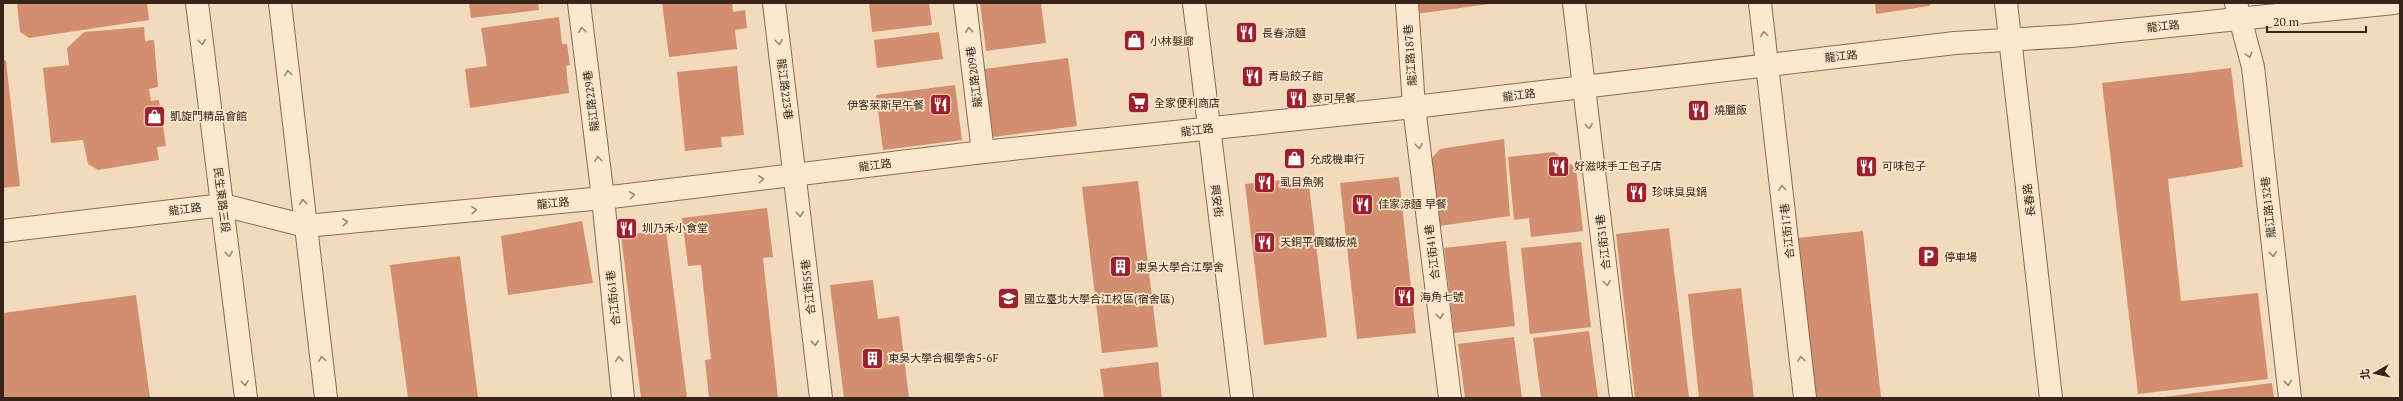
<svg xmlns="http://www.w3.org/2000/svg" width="2403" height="401" viewBox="0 0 2403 401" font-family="'PT Serif','Noto Sans TC',serif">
<rect width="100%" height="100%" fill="#f1dbbc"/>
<!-- building -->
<g fill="#d28e6f">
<path d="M17 3H147L149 20 29 38 20 32Z"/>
<path d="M469 3H538L539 10 471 18Z"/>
<path d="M662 3H732L733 12 745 10 747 28 735 30 737 49 669 57Z"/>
<path d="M869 3H929L932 25 872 32Z"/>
<path d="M980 3H1041L1046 43 986 51Z"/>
<path d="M1415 3H1489V4L1416 14Z"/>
<path d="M1875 3H1932L1929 6 1876 14Z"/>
<path d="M559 17 562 44H567L570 65 566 66 569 93 470 108 465 69 487 66 481 28Z"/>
<path d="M144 27 145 41 154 40 158 87 149 89 151 101 159 100 166 146 157 147 159 160 98 170 88 164 83 140 51 143 43 68 69 65 67 48 84 32Z"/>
<path d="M939 32 943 59 877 68 874 40Z"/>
<path d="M1068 58 1077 126 993 137 984 69Z"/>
<path d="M3 59 6 61 20 186 3 188Z"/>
<path d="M737 66 744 135 721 137 722 147 685 151 677 72Z"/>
<path d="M2231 68 2243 167 2168 179 2181 301 2258 293 2268 379 2138 394 2102 83Z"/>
<path d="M955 85 962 140 883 150 876 95Z"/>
<path d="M1504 139 1510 216 1432 227 1424 167 1440 149Z"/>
<path d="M1554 152 1576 168 1583 231 1531 237 1529 218 1514 220 1508 157Z"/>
<path d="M1308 177 1327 337 1264 345 1245 184Z"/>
<path d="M1399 177 1416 333 1357 339 1340 183Z"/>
<path d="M1138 181 1158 347 1102 353 1082 187Z"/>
<path d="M767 208 773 257 763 258 778 398H709L705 360 711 359 701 265 688 266 682 218Z"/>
<path d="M582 221 593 283 508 295 501 236Z"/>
<path d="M1669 228 1689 398H1635L1616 234Z"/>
<path d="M666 230 687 398H641L621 235Z"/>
<path d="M1863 231 1881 398H1814L1797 238Z"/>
<path d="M1506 241 1515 326 1454 333 1444 248Z"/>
<path d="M1581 242 1591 327 1530 334 1521 248Z"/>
<path d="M460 256 478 398H408L390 265Z"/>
<path d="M873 280 878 319 899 316 909 398H844L830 285Z"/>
<path d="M1741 288 1754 398H1699L1688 294Z"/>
<path d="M136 295 150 398H3V313Z"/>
<path d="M1589 331 1598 398H1541L1533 338Z"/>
<path d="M1514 337 1522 398H1465L1458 344Z"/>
<path d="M1158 362 1162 398H1104L1100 369Z"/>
<path d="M2272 383 2274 398H2164V397Z"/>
</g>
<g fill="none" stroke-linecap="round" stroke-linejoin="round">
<defs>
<g id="minor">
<path d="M197 3 246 398"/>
<path d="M280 3 326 398"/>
<path d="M579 3 603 198 623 398"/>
<path d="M774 3 821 398"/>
<path d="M965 3 983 152"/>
<path d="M1194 3 1242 398"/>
<path d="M1407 3 1414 107 1450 398"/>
<path d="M1574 3 1621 398"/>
<path d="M1760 3 1805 398"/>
<path d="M2006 3 2051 398"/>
<path d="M2236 3 2253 67 2290 398"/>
<path d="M3 231 223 205 306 226 603 198 983 152 1414 107 1955 43 2071 36 2394 3"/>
</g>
</defs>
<!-- minor casing -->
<use href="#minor" stroke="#896b54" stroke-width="24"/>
<!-- minor -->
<use href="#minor" stroke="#fbe9cf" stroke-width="22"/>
</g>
<!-- one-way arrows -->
<defs><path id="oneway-chevron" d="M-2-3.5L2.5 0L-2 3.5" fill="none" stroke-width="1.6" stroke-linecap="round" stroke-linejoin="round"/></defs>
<g stroke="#998774">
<use href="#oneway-chevron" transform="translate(582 30) rotate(-97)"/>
<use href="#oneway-chevron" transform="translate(969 30) rotate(-97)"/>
<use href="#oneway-chevron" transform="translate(1764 34) rotate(-98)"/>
<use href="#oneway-chevron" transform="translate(202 42) rotate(83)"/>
<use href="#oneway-chevron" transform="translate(779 42) rotate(83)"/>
<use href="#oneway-chevron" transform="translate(2249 55) rotate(75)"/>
<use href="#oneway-chevron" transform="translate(288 73) rotate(-97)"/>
<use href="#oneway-chevron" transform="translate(1589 126) rotate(83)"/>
<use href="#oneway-chevron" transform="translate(1419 146) rotate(83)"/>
<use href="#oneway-chevron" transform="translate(598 159) rotate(-97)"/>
<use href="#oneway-chevron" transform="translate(761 179) rotate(-7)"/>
<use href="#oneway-chevron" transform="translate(1782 188) rotate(-96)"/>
<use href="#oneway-chevron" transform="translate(632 195) rotate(-7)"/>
<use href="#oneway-chevron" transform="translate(303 202) rotate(-96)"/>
<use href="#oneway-chevron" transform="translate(474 210) rotate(-5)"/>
<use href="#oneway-chevron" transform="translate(800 214) rotate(84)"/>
<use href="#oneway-chevron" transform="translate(345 222) rotate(-5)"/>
<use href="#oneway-chevron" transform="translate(229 254) rotate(83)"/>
<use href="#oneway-chevron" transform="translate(2273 254) rotate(84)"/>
<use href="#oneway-chevron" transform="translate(1607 283) rotate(83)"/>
<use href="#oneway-chevron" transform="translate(1440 316) rotate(83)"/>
<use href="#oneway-chevron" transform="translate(815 343) rotate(84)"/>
<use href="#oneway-chevron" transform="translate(322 359) rotate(-97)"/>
<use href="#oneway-chevron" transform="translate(619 359) rotate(-96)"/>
<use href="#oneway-chevron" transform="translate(1801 359) rotate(-96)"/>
<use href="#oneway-chevron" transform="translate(245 383) rotate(83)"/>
<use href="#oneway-chevron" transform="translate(2288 383) rotate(84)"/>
</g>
<!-- icons -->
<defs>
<symbol id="restaurant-square" viewBox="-11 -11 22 22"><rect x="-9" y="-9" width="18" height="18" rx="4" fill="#9c202e" stroke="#f8e6cc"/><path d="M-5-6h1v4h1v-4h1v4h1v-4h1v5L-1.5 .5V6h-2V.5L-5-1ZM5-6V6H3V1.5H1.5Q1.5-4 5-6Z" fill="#fff"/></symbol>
<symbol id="shop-square" viewBox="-11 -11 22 22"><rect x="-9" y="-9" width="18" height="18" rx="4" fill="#9c202e" stroke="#f8e6cc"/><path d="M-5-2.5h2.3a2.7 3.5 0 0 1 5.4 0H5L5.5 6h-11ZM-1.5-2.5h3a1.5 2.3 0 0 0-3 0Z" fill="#fff"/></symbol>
<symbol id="supermarket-square" viewBox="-11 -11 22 22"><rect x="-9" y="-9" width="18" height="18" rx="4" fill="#9c202e" stroke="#f8e6cc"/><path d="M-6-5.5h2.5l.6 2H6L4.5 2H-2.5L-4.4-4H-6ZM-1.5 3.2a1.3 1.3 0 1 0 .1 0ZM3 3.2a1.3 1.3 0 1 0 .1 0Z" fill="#fff"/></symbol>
<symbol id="parking-square" viewBox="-11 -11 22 22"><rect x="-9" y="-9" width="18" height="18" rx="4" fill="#9c202e" stroke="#f8e6cc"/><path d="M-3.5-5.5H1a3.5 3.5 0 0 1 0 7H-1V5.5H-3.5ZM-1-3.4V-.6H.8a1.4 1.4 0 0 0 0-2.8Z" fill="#fff"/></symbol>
<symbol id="building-square" viewBox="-11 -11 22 22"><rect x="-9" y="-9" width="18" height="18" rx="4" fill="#9c202e" stroke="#f8e6cc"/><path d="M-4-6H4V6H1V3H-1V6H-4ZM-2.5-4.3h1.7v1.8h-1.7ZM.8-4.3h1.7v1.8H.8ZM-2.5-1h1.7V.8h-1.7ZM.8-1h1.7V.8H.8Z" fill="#fff"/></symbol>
<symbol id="university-square" viewBox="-11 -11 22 22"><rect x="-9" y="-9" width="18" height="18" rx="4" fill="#9c202e" stroke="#f8e6cc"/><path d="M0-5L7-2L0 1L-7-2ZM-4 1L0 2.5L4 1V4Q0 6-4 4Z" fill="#fff"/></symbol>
</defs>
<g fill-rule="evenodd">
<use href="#restaurant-square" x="1234" y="20" width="25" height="25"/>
<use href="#shop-square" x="1122" y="28" width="25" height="25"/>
<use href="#restaurant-square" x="1240" y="64" width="25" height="25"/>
<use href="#restaurant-square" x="1284" y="86" width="25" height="25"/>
<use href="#supermarket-square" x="1126" y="90" width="25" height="25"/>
<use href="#restaurant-square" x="928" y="92" width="25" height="25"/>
<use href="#restaurant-square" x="1686" y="98" width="25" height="25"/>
<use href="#shop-square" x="142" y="104" width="25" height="25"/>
<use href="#shop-square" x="1282" y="146" width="25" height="25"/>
<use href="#restaurant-square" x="1546" y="154" width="25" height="25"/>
<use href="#restaurant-square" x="1854" y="154" width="25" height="25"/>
<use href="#restaurant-square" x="1252" y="170" width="25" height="25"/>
<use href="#restaurant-square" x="1624" y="180" width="25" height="25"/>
<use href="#restaurant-square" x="1350" y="192" width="25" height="25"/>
<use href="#restaurant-square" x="614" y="216" width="25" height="25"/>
<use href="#restaurant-square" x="1252" y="230" width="25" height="25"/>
<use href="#parking-square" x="1916" y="244" width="25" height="25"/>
<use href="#building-square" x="1108" y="254" width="25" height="25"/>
<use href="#restaurant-square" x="1392" y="284" width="25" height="25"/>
<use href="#university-square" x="996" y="286" width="25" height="25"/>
<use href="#building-square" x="860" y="346" width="25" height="25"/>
</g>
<g text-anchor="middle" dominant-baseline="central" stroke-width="3.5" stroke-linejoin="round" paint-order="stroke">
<!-- street labels -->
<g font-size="11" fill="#37251a" stroke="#f8e6cc">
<text transform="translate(2163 26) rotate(-6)">龍江路</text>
<text transform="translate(1410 55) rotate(-94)">龍江路187巷</text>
<text transform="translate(1841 56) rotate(-6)">龍江路</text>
<text transform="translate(974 77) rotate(-97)">龍江路209巷</text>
<text transform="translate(785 89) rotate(83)">龍江路223巷</text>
<text transform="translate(1519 95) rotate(-7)">龍江路</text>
<text transform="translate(591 101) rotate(-97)">龍江路229巷</text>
<text transform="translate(1197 130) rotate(-7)">龍江路</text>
<text transform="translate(875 165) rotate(-7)">龍江路</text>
<text transform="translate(222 200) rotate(83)">民生東路三段</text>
<text transform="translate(2029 200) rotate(-97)">長春路</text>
<text transform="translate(1217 201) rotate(83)">興安街</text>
<text transform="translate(553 203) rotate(-5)">龍江路</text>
<text transform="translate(2268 207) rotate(-96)">龍江路132巷</text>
<text transform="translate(185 209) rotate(-7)">龍江路</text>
<text transform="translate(1787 231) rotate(-96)">合江街17巷</text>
<text transform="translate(1603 242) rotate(-97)">合江街31巷</text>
<text transform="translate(1432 252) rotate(-97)">合江街41巷</text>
<text transform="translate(808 287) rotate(-96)">合江街55巷</text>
<text transform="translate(613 298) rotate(-96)">合江街61巷</text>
</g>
<!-- poi labels -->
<g font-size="11" fill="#37251a" stroke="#f8e6cc" text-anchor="start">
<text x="1262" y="33">長春涼麵</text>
<text x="1150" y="41">小林髮廊</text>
<text x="1268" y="76">青島餃子館</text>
<text x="1312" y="98">麥可早餐</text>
<text x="1154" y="103">全家便利商店</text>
<text x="924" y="105" text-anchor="end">伊客萊斯早午餐</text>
<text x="1714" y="110">燒臘飯</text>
<text x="170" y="116">凱旋門精品會館</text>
<text x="1310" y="159">允成機車行</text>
<text x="1574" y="166">好滋味手工包子店</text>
<text x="1882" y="166">可味包子</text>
<text x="1280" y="182">虱目魚粥</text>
<text x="1652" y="192">珍味臭臭鍋</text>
<text x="1378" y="204">佳家涼麵 早餐</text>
<text x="642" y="228">圳乃禾小食堂</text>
<text x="1280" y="242">天銅平價鐵板燒</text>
<text x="1944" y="257">停車場</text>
<text x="1136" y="267">東吳大學合江學舍</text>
<text x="1420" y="297">海角七號</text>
<text x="1024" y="299">國立臺北大學合江校區(宿舍區)</text>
<text x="888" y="358">東吳大學合楓學舍5-6F</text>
</g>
</g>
<!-- border -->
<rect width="2403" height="401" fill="none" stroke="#37251a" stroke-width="8"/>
<!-- north arrow -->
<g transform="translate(2375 373) rotate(262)" stroke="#f8e6cc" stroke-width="3" paint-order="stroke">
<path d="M0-3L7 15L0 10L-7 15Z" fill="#37251a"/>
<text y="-6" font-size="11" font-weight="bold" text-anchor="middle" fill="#37251a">北</text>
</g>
<!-- scale -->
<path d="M2267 26v6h99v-6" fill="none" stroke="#37251a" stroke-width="2"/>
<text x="2273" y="26" font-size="12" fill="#37251a" stroke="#f8e6cc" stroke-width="3" paint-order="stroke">20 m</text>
</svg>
